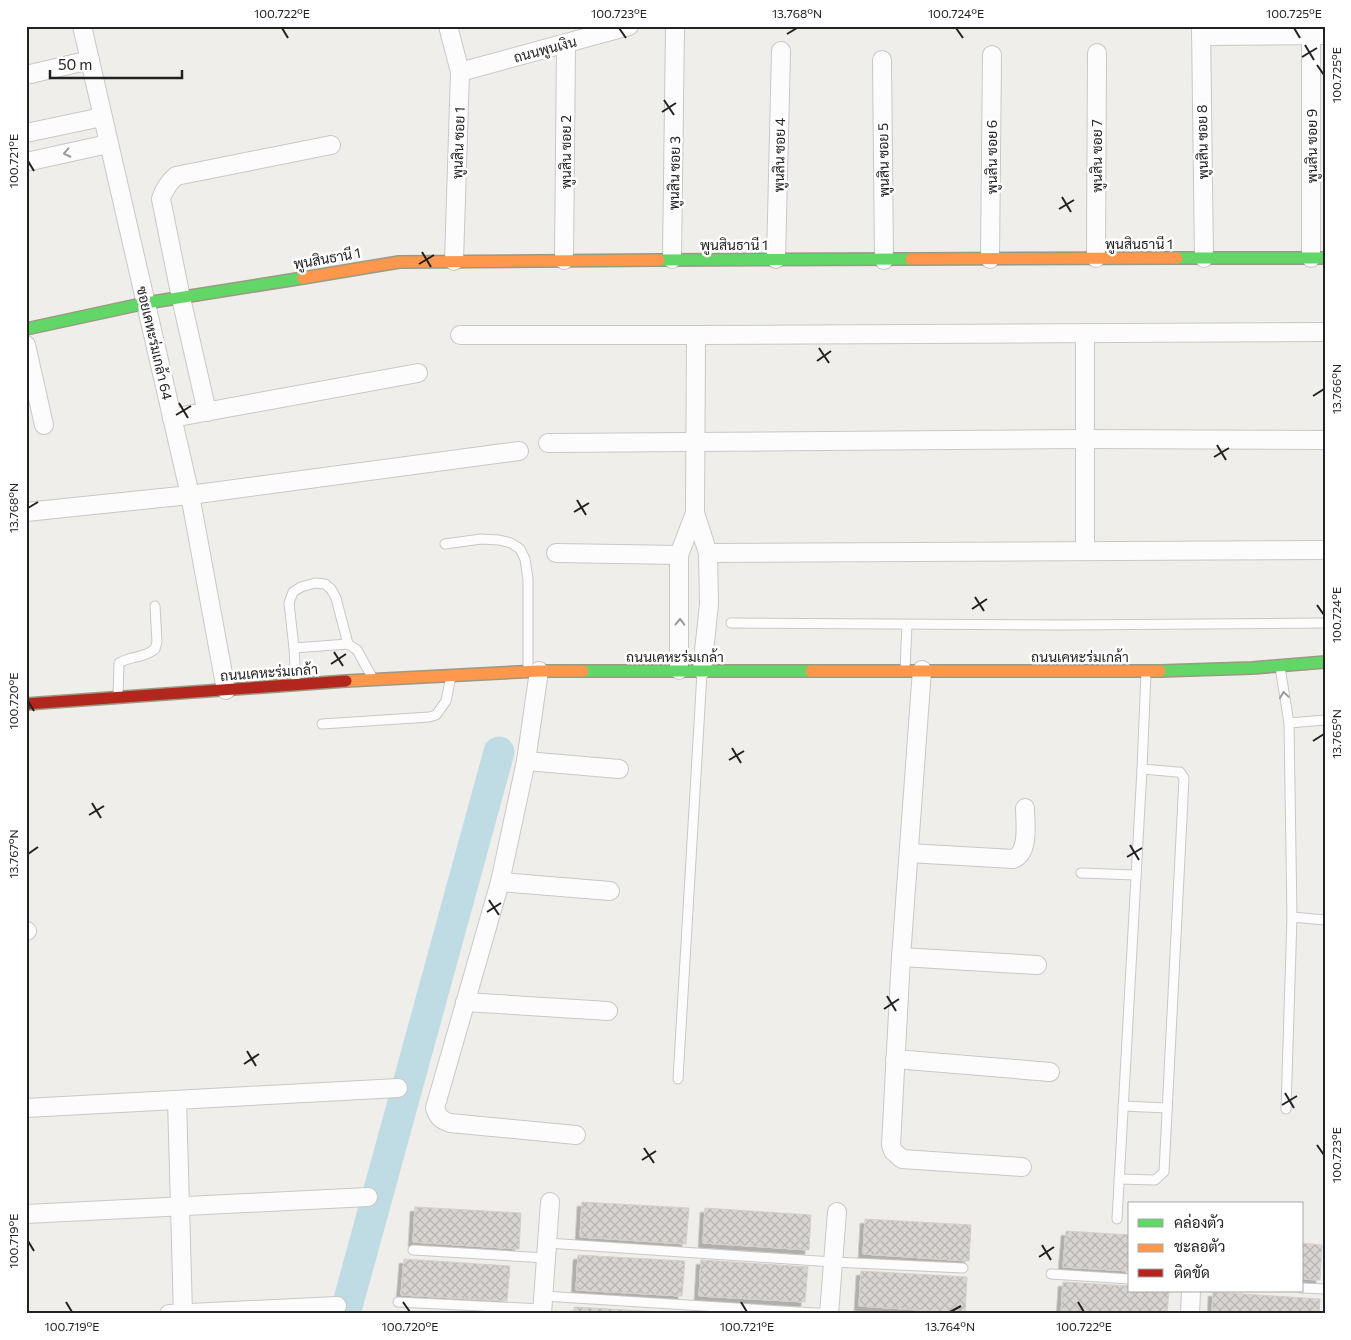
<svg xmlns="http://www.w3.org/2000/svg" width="1351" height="1340" viewBox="0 0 1351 1340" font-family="Commissioner,Sarabun,sans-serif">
<defs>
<pattern id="building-cross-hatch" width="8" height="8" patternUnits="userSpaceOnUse" patternTransform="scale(1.25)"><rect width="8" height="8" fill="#d7d4d2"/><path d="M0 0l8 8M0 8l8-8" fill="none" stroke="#b8b6b4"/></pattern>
<filter id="shadow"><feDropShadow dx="-4.5" dy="4.5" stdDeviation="0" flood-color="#0004"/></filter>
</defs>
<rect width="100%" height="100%" fill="#f0eeeb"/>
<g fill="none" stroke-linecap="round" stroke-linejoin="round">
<!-- river -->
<path stroke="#bfdbe3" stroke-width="31" d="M345 1314 499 752"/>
</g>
<!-- building -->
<g fill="url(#building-cross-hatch)" stroke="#d3d0cc" filter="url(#shadow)">
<path d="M582 1202 689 1208 686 1244 580 1237Z"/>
<path d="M415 1207 521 1213 519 1249 413 1242Z"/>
<path d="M705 1208 811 1215 809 1250 703 1243Z"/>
<path d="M865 1219 971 1225 969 1261 863 1254Z"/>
<path d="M1066 1231 1130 1235V1271L1063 1267Z"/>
<path d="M1302 1243 1322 1245 1320 1280 1302 1279Z"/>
<path d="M578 1255 685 1261 682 1296 576 1290Z"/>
<path d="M404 1259 510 1266 507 1301 401 1295Z"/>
<path d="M701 1260 808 1267 805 1302 699 1296Z"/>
<path d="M861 1271 967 1277 965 1313 859 1306Z"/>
<path d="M1063 1282 1130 1286V1291H1169L1167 1314H1061Z"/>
<path d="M1213 1292 1320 1299 1319 1314H1212Z"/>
<path d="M574 1307 680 1313V1314H574Z"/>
</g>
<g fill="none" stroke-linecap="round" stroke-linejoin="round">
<defs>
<g id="lane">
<path d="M445 544 481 539 499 540 511 543 520 549 525 559 528 579V671"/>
<path d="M731 623 1063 625 1325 623"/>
<path d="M294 648 348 644"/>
<path d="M1280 667 1289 723 1292 917 1325 920"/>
<path d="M905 669 907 625"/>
<path d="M296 684 294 648 289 603 293 592 301 587 315 583 325 584 331 589 336 598 348 644 357 650 372 677"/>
<path d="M118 696 119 663C132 655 143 659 155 649L157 642 155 606"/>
<path d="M1289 723 1325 720"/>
<path d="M322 724 429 717 436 715 446 701 451 676"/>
<path d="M1081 873 1136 875"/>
<path d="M678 1079 702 673"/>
<path d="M1123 1106 1167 1108"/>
<path d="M1286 1109 1292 917"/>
<path d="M1119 1179 1155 1180 1164 1172 1184 778 1180 772H1177L1142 769"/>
<path d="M1117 1219 1142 769 1146 673"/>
<path d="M547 1243 833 1262 963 1268"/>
<path d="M413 1250 546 1258"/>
<path d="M1051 1274 1130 1279"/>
<path d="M1302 1288 1325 1289"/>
<path d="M543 1296 832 1314"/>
<path d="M398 1302 542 1309"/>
</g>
<g id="street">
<path d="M82 26 190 495 226 690"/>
<path d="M448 26 460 72 454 261"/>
<path d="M1201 26 1204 258"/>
<path d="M1201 36 1325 35"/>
<path d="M882 60 884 260"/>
<path d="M460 72 629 26"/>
<path d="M26 75 90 60"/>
<path d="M26 133 102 117"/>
<path d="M26 162 108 144"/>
<path d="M1096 258 1097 53"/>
<path d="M1311 258V26"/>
<path d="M672 259 675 26"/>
<path d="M776 259 781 51"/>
<path d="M990 259 992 55"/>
<path d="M564 260 566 43"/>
<path d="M1085 333V550"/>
<path d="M460 335H696L1325 332"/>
<path d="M696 335 695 513 708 553 709 604 702 670"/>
<path d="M26 345 44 425"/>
<path d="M207 412 181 298 161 199C164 189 168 183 176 176L331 145"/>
<path d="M172 418 418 373"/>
<path d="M548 443 1084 439 1325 440"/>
<path d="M26 512 190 495 519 451"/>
<path d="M556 553 679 555"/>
<path d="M708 553 1325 550"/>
<path d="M679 670V555L695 513"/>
<path d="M922 670 901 957 891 1145 893 1151 902 1159 1022 1167"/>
<path d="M539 671 526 761 500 882 610 891"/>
<path d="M526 761 619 769"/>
<path d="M909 853 1013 859C1030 853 1025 822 1025 808"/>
<path d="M500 882 435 1108C438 1117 441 1120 450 1123L576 1135"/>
<path d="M26 931H27"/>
<path d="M901 957 1037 965"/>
<path d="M465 1002 608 1011"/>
<path d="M895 1059 1050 1072"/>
<path d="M177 1100 183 1313"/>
<path d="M26 1108 398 1088"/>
<path d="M26 1214 368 1197"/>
<path d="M169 1314 337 1306"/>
<path d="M542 1314 550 1202"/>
<path d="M829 1314 837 1212"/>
<path d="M1190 1314 1191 1291"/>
</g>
<g id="fast">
<path d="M1177 258H1325"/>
<path d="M659 260 911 259"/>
<path d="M26 329 146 303 303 278"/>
<path d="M583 671H811"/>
<path d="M1160 671 1252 668 1325 662"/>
</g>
<g id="slow">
<path d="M911 259 1177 258"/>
<path d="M303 278 399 262 659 260"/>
<path d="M811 671H1160"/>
<path d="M346 681 539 671H583"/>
</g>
<path id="jam" d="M26 704 346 681"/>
</defs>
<!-- lane casing -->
<use href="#lane" stroke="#c9c8c7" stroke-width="11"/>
<!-- street casing -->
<use href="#street" stroke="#c9c8c7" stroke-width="20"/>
<!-- fast casing -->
<use href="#fast" stroke="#999a82" stroke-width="14"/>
<!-- slow casing -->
<use href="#slow" stroke="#999a82" stroke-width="14"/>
<!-- jam casing -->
<use href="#jam" stroke="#999a82" stroke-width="14"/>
<!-- lane -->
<use href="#lane" stroke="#fdfcfc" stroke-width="9"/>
<!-- street -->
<use href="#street" stroke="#fdfcfc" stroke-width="18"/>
<!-- fast -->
<use href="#fast" stroke="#63d668" stroke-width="11"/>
<!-- slow -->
<use href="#slow" stroke="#ff974d" stroke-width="11"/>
<!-- jam -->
<use href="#jam" stroke="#b3261e" stroke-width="11"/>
</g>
<!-- one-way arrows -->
<defs><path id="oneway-chevron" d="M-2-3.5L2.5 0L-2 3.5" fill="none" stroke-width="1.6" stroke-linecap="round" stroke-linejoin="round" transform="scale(1.25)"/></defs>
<g stroke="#9a9a9a">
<use href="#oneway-chevron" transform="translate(67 153) rotate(168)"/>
<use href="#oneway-chevron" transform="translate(680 622) rotate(-89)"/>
<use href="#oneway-chevron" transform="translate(1284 695) rotate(-98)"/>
</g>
<!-- ticks -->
<path fill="none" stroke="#222" stroke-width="2" d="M282 28 288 38M619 28 626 38M956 28 963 38M1294 28 1300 38M787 34 797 28M1305 45 1314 60M1302 57 1317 48M1317 65 1324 75M664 100 674 115M662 112 676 103M28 161 34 171M1062 197 1071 212M1059 209 1074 200M422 252 431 267M419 264 434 255M819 348 829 363M817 361 831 351M1313 396 1324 389M179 403 188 418M176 415 191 406M1217 445 1226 460M1214 457 1229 448M577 500 586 515M28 508 38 502M574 512 589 503M975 597 984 611M1317 605 1324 615M972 609 987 599M334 652 343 666M331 664 346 654M28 701 34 711M1313 741 1324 734M732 748 741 763M729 760 744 751M92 803 101 818M89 815 104 806M1130 845 1139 860M28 854 38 847M1127 857 1142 848M489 900 499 915M487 912 501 903M887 996 896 1011M884 1009 899 999M247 1051 256 1066M244 1064 259 1054M1285 1093 1294 1108M1282 1105 1297 1096M1317 1145 1324 1155M644 1148 654 1163M642 1160 656 1151M28 1241 34 1251M1042 1245 1051 1260M1039 1257 1054 1247M66 1302 72 1312M403 1302 410 1312M741 1302 747 1312M1078 1302 1084 1312M950 1312 961 1306"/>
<g text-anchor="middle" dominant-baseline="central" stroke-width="5" stroke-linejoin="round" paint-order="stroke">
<!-- street labels -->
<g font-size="14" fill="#222" stroke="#fff">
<text transform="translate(545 49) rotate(-15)">ถนนพูนเงิน</text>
<text transform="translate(1202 142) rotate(-91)">พูนสิน ซอย 8</text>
<text transform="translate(458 143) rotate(-88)">พูนสิน ซอย 1</text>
<text transform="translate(1311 146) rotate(-90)">พูนสิน ซอย 9</text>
<text transform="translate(565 152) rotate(-90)">พูนสิน ซอย 2</text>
<text transform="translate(779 155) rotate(-89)">พูนสิน ซอย 4</text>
<text transform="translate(1096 156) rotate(-90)">พูนสิน ซอย 7</text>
<text transform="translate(991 157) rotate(-90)">พูนสิน ซอย 6</text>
<text transform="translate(883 160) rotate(-91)">พูนสิน ซอย 5</text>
<text transform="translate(674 173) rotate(-89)">พูนสิน ซอย 3</text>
<text x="1139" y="243">พูนสินธานี 1</text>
<text x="734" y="244">พูนสินธานี 1</text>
<text transform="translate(327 258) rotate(-10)">พูนสินธานี 1</text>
<text transform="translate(155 343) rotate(77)">ซอยเคหะร่มเกล้า 64</text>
<text x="675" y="656">ถนนเคหะร่มเกล้า</text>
<text x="1080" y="656">ถนนเคหะร่มเกล้า</text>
<text transform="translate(269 672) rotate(-4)">ถนนเคหะร่มเกล้า</text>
</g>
</g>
<!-- border -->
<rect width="1351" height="1340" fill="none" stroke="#ffffff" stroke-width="55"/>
<!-- legend -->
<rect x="1128" y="1202" width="175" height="90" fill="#ffffff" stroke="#a7a7a7"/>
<rect x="1138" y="1219" width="25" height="8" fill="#63d668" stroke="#a7a7a7"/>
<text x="1174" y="1228" font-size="15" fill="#222222">คล่องตัว</text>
<rect x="1138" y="1244" width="25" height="8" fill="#ff974d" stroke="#a7a7a7"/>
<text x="1174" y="1252" font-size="15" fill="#222222">ชะลอตัว</text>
<rect x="1138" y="1269" width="25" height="8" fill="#b3261e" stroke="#a7a7a7"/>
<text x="1174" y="1278" font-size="15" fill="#222222">ติดขัด</text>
<!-- scale -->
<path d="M50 70v8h132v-8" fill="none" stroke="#222222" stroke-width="2.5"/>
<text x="58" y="70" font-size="15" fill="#222222" stroke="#ffffff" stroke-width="4" paint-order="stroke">50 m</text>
<rect x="28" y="28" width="1296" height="1284" fill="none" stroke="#222" stroke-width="2"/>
<g font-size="12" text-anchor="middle" fill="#222">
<text x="282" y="18">100.722°E</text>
<text x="619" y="18">100.723°E</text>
<text x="797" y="18">13.768°N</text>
<text x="956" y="18">100.724°E</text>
<text x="1294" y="18">100.725°E</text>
<text transform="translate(1337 75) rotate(-90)" y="4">100.725°E</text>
<text transform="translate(14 161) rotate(-90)" y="4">100.721°E</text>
<text transform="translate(1337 389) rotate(-90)" y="4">13.766°N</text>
<text transform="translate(14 508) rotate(-90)" y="4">13.768°N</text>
<text transform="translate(1337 615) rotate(-90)" y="4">100.724°E</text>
<text transform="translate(14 701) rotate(-90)" y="4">100.720°E</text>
<text transform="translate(1337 734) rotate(-90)" y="4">13.765°N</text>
<text transform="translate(14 854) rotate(-90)" y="4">13.767°N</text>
<text transform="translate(1337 1155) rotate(-90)" y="4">100.723°E</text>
<text transform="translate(14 1241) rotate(-90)" y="4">100.719°E</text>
<text x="72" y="1331">100.719°E</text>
<text x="410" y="1331">100.720°E</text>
<text x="747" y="1331">100.721°E</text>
<text x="950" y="1331">13.764°N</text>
<text x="1084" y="1331">100.722°E</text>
</g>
</svg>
